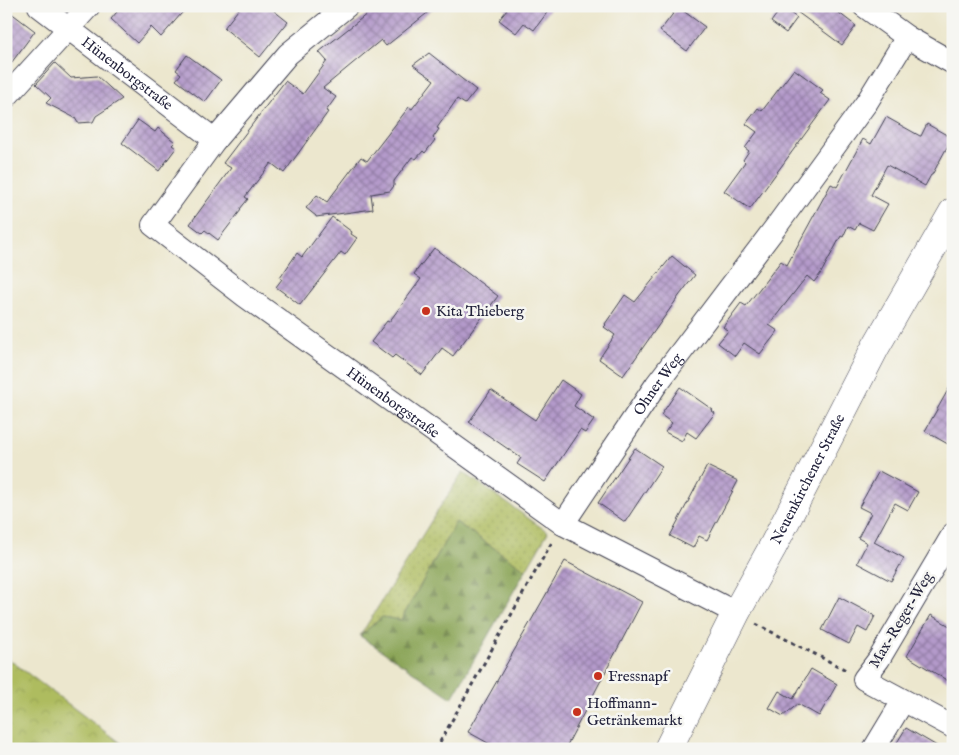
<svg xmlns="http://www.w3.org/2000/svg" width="959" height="755" viewBox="0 0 959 755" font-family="'IM FELL English',serif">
<defs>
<pattern id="grass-dots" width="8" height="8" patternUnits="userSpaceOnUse" patternTransform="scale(1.25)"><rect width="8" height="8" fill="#aebc5f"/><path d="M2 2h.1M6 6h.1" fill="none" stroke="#95a153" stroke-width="1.8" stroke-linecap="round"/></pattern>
<pattern id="forest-firs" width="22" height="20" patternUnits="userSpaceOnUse" patternTransform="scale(1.25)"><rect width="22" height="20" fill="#8aa456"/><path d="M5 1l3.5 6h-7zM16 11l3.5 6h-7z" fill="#708548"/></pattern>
<pattern id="park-crowns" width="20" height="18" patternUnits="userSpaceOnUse" patternTransform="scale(1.25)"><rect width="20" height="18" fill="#aebc5f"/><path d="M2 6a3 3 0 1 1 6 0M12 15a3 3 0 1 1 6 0" fill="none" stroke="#95a153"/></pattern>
<pattern id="building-cross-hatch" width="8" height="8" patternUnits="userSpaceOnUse" patternTransform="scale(1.25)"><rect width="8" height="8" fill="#b49aca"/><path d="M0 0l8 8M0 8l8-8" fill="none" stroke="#927da5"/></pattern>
</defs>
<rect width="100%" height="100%" fill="#f6f6f2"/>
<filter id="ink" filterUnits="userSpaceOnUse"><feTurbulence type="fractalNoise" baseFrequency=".02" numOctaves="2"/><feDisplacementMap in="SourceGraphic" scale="10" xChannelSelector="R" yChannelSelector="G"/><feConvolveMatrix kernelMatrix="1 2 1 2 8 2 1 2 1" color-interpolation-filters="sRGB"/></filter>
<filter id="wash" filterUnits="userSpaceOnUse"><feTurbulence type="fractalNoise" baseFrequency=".0096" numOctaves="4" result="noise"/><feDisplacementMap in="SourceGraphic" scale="20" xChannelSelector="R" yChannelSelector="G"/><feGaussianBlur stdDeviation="1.12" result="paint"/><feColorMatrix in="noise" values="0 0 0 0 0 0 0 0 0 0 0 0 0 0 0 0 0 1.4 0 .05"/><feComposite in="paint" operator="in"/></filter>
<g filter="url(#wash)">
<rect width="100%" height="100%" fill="#ece7ce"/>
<!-- grass -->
<path fill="url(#grass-dots)" stroke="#686f4d" d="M463 472 548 532 526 570 456 522 401 620 382 617 360 636 438 510Z"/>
<!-- forest -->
<path fill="url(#forest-firs)" stroke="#566348" d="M456 522 526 570 452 698 360 636 382 617 401 620Z"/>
<!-- park -->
<path fill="url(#park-crowns)" stroke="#686f4d" d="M6 657 128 749H6Z"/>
<g id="blocks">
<!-- building -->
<g fill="url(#building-cross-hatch)">
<path d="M122 6H188L161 37 151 27 137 43 111 19Z"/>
<path d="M241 6H268L288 22 260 57 224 28Z"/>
<path d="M377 6H436L386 46 381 40 323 88 336 97 326 111 328 112 284 173 271 163 245 197 248 199 240 209 241 210 218 240 205 230 202 233 190 224 231 168 223 163 285 81 303 94 327 61 319 52Z"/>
<path d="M501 6H552L534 30 524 23 516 33 499 20 507 10Z"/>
<path d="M789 6H830L856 26 842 45Z"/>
<path d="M678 7 705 27 687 51 660 31Z"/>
<path d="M782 7 797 18 786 33 771 22Z"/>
<path d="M6 9 35 31 6 70Z"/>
<path d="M429 53 476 90 465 104 457 99 437 128 439 129 433 138 435 140 425 153 423 151 416 159 412 157 394 181V186L390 191 371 194 373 209 316 217V216L306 208 317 195 327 202 361 157 367 161 409 107 412 109 434 80 413 65Z"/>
<path d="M187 55 221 80 205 102 176 80 181 74 176 70Z"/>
<path d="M55 63 71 78 97 76 122 99 96 116 93 122 78 123 75 118 46 103 51 98 36 84Z"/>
<path d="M794 69 823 90 820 93 830 100 750 209 724 191 745 162 743 160 749 151 745 148 757 132 746 124 758 108 762 111Z"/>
<path d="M886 117 920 136H921L927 124 952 138 932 175H931L925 186 887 165 871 195 888 204 873 230 859 223 855 230 848 226 843 237 841 236 821 273 814 282 807 276 769 325 778 331 760 354 744 343 735 356 718 343 728 331 723 327 741 303 746 306 781 261 787 265 831 184 837 187 863 139 871 144Z"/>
<path d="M138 120 155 132 158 128 175 142 172 145 176 148 159 171 122 143Z"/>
<path d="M332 217 352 232 351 234 357 238 345 255 341 252 300 305 276 287 282 279 280 278 297 253 302 257Z"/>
<path d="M434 248 498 296 453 356 442 348 422 375 395 355 392 358 371 342 387 321 389 322 421 279 414 274Z"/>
<path d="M672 256 695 275 679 296 623 376 599 359 615 335 604 327 606 325 605 324 625 295 635 302Z"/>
<path d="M561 380 581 394 574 406 594 420 585 433 580 430 545 482 517 464 521 458 469 422 491 390 535 420Z"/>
<path d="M953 381V447L925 431Z"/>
<path d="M680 387 713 410 712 411 715 413 696 438 687 432 682 441 665 432 672 423 661 415Z"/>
<path d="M635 448 662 466 625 522 598 503Z"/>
<path d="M707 466 738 481 707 540 699 536 693 548 670 536Z"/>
<path d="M879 471 918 492 908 510 895 503 874 542 904 558 891 581 857 563 867 543 858 538 871 513 859 507Z"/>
<path d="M565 561 642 602 565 749H499L468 732Z"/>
<path d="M839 597 875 616 867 632 858 627 849 644 822 630Z"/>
<path d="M931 615 953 628V684L907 656Z"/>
<path d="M811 669 837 684 819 716 798 704 783 716 769 708 779 691 793 699Z"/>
<path d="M906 728 942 749H893Z"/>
</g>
</g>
</g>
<g filter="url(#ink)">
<use href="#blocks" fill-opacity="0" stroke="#404051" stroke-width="1"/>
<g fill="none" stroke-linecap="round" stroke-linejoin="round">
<defs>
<g id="street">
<path id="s1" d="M39 6 215 140 153 225 245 296 563 524 736 613"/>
<path d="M864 6 907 37 953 63"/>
<path d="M6 97 89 6"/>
<path d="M215 140 288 54 347 6"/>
<path id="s2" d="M563 524 656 385 778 224 867 102 907 37"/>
<path d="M953 534 879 659 864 679 953 727"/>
<path d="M874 749 903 701"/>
</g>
<g id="secondary">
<path id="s3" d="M668 749 736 613 772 548 875 348 953 212"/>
</g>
</defs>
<!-- street casing -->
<use href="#street" stroke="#404051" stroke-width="24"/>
<!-- secondary casing -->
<use href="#secondary" stroke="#404051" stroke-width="29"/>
<!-- path -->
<g stroke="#404051" stroke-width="3" stroke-dasharray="4 4" stroke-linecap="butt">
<path d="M756 624 846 670"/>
<path d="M436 749 552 542"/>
</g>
<!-- street -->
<use href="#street" stroke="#fff" stroke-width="22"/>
<!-- secondary -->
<use href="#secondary" stroke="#fff" stroke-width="28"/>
</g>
</g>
<!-- markers -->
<g fill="#c8321e" stroke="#f6f6f2" stroke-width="2">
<circle cx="426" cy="311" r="5"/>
<circle cx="598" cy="676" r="5"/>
<circle cx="577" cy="712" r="5"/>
</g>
<g text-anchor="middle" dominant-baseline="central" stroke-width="5" stroke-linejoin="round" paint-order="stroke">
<!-- street labels -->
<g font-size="15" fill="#22223b" stroke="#f6f6f2">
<text stroke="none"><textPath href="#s1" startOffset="111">Hünenborgstraße</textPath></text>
<text stroke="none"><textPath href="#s2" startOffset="169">Ohner Weg</textPath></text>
<text stroke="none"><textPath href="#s1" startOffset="625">Hünenborgstraße</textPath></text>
<text stroke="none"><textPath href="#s3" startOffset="304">Neuenkirchener Straße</textPath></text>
<text transform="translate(901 620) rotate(-59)">Max-Reger-Weg</text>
</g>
<!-- poi labels -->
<g font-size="15" fill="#22223b" stroke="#f6f6f2" text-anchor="start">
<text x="436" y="311">Kita Thieberg</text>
<text x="608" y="676">Fressnapf</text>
<text x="587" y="703">Hoffmann-<tspan x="587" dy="17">Getränkemarkt</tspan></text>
</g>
</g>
<!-- margin -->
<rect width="959" height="755" fill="none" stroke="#f6f6f2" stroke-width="25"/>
</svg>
